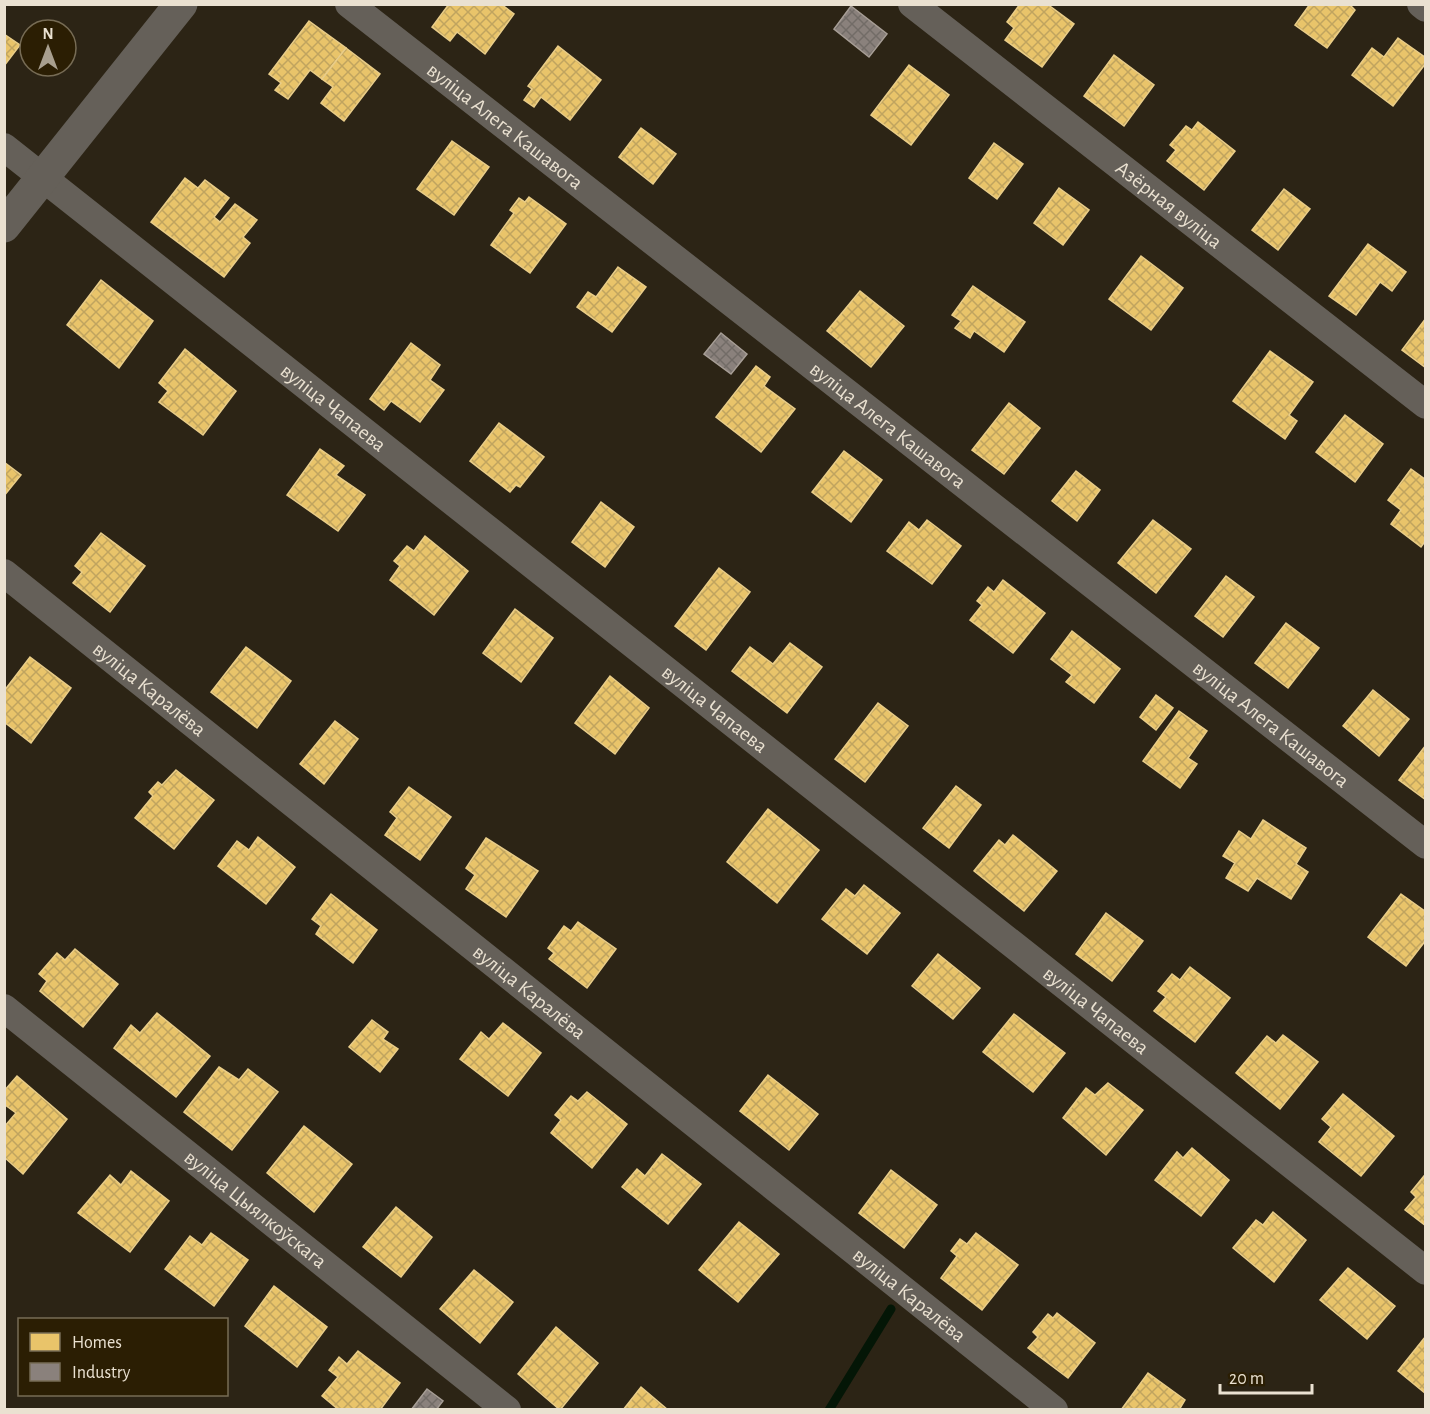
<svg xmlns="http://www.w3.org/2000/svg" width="1430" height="1414" viewBox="0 0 1430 1414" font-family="'Alegreya Sans',sans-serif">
<defs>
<pattern id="homes-cross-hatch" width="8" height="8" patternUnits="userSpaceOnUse" patternTransform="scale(1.5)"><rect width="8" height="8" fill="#e9c46a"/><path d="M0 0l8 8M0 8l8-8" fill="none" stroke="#c0a45f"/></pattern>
<pattern id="industry-cross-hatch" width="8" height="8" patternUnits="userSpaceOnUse" patternTransform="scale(1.5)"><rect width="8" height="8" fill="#8a817c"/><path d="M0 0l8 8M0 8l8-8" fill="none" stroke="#726c67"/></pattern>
</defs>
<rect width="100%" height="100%" fill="#2c2415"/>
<!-- homes -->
<g fill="url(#homes-cross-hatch)" stroke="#e9cd89" stroke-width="1.5">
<path d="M449 4H501L514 14 485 54 457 32 450 41 432 27Z"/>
<path d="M1020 4H1047L1074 24 1042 67 1005 40 1014 28 1007 22Z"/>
<path d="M1310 4H1349L1355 10 1327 48 1295 25Z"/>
<path d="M309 21 346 48 322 79 310 70 288 99 275 90 281 83 269 74Z"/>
<path d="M4 34 20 45 4 66Z"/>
<path d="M1398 38 1426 58V63L1393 106 1352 75 1372 48 1384 57Z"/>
<path d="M558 46 601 80 570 120 541 97 534 107 524 100 532 89 528 86Z"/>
<path d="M346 48 380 74 344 121 321 103 333 87 322 79Z"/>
<path d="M1114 55 1154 85 1124 126 1084 96Z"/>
<path d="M909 65 949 95 911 145 871 115Z"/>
<path d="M1198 122 1235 151 1204 190 1167 161 1176 150 1170 145 1186 126 1192 130Z"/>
<path d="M641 128 676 154 653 184 619 157Z"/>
<path d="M452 141 489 167 454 215 417 189Z"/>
<path d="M994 143 1023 164 997 199 969 178Z"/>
<path d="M185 178 198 188 205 180 229 198 214 217 220 222 235 204 257 220 243 237 250 243 224 277 151 222Z"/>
<path d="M1059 188 1089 210 1063 245 1034 223Z"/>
<path d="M1284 189 1310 209 1278 250 1252 230Z"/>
<path d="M529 197 566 224 530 273 491 245 514 213 510 210 519 198 525 202Z"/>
<path d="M1368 244 1406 272 1392 291 1380 282 1356 315 1329 296Z"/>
<path d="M1141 256 1183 288 1151 330 1109 299Z"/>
<path d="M618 267 646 287 612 332 577 307 588 292 596 297Z"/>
<path d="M101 280 153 321 119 368 67 325Z"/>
<path d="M973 286 1025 322 1004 352 974 331 970 338 955 328 961 321 952 315Z"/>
<path d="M860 291 904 326 871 367 827 331Z"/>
<path d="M1426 318V368L1402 350Z"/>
<path d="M411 343 440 365 430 380 444 390 420 422 391 401 384 410 370 399Z"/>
<path d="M185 349 236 391 203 435 159 402 168 391 159 383Z"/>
<path d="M1270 351 1313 382 1289 415 1297 421 1285 439 1233 401Z"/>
<path d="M756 366 770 377 764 386 795 409 761 452 716 417Z"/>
<path d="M1009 403 1040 428 1004 474 972 450Z"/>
<path d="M1345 415 1383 444 1355 482 1316 452Z"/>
<path d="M499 423 544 457 520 487 516 485 510 492 470 461Z"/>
<path d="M320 449 344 466 336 475 365 495 338 531 287 495Z"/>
<path d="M844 451 882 480 851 522 812 492Z"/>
<path d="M4 462 21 475 4 496Z"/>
<path d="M1411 469 1426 480V540L1421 547 1391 524 1401 510 1388 500Z"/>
<path d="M1076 471 1100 490 1077 521 1052 501Z"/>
<path d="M601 502 634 527 605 567 572 542Z"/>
<path d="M927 520 961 546 932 584 887 551 909 522 919 530Z"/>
<path d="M1153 520 1191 549 1156 593 1118 563Z"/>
<path d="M101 533 145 566 110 612 73 583 82 572 75 566Z"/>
<path d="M425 536 468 571 434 615 390 580 400 566 394 561 407 546 414 551Z"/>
<path d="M719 568 750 592 706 650 675 626Z"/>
<path d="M1226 576 1254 597 1223 637 1195 616Z"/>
<path d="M1003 580 1045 613 1013 653 970 620 982 605 977 601 988 587 994 592Z"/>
<path d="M515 609 553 638 521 682 483 653Z"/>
<path d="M1286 623 1319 648 1288 688 1255 663Z"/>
<path d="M1072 631 1120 669 1094 703 1066 682 1072 675 1051 659Z"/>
<path d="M790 643 822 667 787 713 732 671 750 647 773 664Z"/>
<path d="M246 647 291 681 257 728 211 692Z"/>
<path d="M30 657 71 688 31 743 4 722V691Z"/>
<path d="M610 676 649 708 615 754 575 723Z"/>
<path d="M1373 690 1409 719 1379 756 1343 726Z"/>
<path d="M1156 695 1173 708 1156 730 1140 717Z"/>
<path d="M878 703 908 726 865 782 835 759Z"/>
<path d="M1179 711 1207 731 1188 758 1197 764 1180 788 1143 761Z"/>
<path d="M335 721 358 739 324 784 300 764Z"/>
<path d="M1426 745V800L1399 780Z"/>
<path d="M176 770 214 800 174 849 135 818 153 796 149 792 158 782 162 785Z"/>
<path d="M956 786 981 805 949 848 923 828Z"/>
<path d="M409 787 451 817 420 860 385 835 397 818 390 812Z"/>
<path d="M768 809 819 850 777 903 727 862Z"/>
<path d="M1263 820 1306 848 1296 864 1308 872 1291 899 1257 878 1248 891 1226 878 1235 863 1223 856 1239 831 1251 839Z"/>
<path d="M1013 835 1057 871 1024 911 974 871 999 840 1005 845Z"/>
<path d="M258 837 295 867 266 904 218 866 237 841 249 850Z"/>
<path d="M486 838 538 871 506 917 466 889 475 875 466 868Z"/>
<path d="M864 885 900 913 867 954 822 919 846 889 855 896Z"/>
<path d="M331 894 377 930 353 963 316 934 321 926 312 919Z"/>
<path d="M1401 894 1426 912V940L1406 966 1368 937Z"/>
<path d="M1106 913 1143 941 1112 981 1076 954Z"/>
<path d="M578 922 616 949 587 988 549 959 554 953 548 948 564 926 571 931Z"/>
<path d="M75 949 118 984 83 1027 40 991 47 981 39 974 57 953 65 960Z"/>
<path d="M938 954 980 988 953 1019 912 986Z"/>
<path d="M1190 967 1230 998 1195 1042 1154 1011 1166 997 1158 991 1172 974 1180 980Z"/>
<path d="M157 1013 210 1056 176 1097 114 1048 131 1025 140 1033Z"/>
<path d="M1014 1014 1065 1053 1033 1092 983 1052Z"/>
<path d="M372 1020 388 1032 383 1039 398 1049 380 1072 349 1047Z"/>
<path d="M503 1023 541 1053 508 1096 460 1059 481 1032 489 1039Z"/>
<path d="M1283 1035 1318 1062 1280 1109 1236 1073 1267 1036 1276 1043Z"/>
<path d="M219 1067 239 1080 248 1069 278 1092 232 1150 184 1112Z"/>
<path d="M768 1075 818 1114 789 1150 740 1111Z"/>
<path d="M17 1076 67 1119 23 1174 4 1157V1127L16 1113 4 1104V1091Z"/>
<path d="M1108 1083 1143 1110 1106 1155 1063 1118 1086 1088 1095 1095Z"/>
<path d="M587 1092 627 1124 592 1168 551 1133 561 1120 555 1115 571 1096 578 1101Z"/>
<path d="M1343 1094 1394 1136 1361 1176 1319 1142 1331 1127 1322 1119Z"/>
<path d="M304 1126 352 1164 314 1212 267 1173Z"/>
<path d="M1192 1148 1229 1180 1201 1216 1155 1180 1177 1152 1183 1158Z"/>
<path d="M662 1154 701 1184 668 1224 622 1187 637 1169 645 1176Z"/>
<path d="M891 1170 937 1205 904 1248 859 1213Z"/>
<path d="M131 1171 169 1201 130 1252 78 1213 110 1175 121 1185Z"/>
<path d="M1424 1176 1426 1177V1226L1405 1210 1416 1197 1411 1192Z"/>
<path d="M396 1207 432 1237 401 1277 363 1247Z"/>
<path d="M1273 1212 1306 1240 1274 1282 1233 1248 1256 1220 1263 1225Z"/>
<path d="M739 1222 779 1254 738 1302 699 1270Z"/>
<path d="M211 1233 248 1260 214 1306 165 1269 190 1236 202 1245Z"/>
<path d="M976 1233 1018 1265 982 1310 941 1278 957 1256 951 1251 960 1239 967 1244Z"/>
<path d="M1348 1268 1395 1306 1367 1339 1320 1300Z"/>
<path d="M474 1270 513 1302 480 1343 440 1309Z"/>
<path d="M274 1286 327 1327 297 1367 245 1326Z"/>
<path d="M1057 1313 1095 1343 1068 1378 1028 1348 1038 1337 1033 1332 1048 1314 1053 1318Z"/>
<path d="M556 1327 598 1363 560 1410 518 1374Z"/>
<path d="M1426 1336V1394L1398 1371Z"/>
<path d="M358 1351 400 1383 380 1410H339L322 1396 338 1377 329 1370 339 1357 347 1364Z"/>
<path d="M1148 1373 1185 1400 1179 1410H1121Z"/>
<path d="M641 1387 668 1410H623Z"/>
</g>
<!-- industry -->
<g fill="url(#industry-cross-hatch)" stroke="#a79e96" stroke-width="1.5">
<path d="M851 6 887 34 869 57 834 29Z"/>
<path d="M721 333 747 354 731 374 704 354Z"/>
<path d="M427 1389 443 1401 436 1410H411Z"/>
</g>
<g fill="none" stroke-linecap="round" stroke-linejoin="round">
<!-- stream -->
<path stroke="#041606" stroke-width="9" d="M829 1410 891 1309"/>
<!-- minor -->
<g stroke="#656059" stroke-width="28">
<path id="s1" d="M349 4 1426 845"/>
<path id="s2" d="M912 4 1426 405"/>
<path d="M1421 4 1426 8"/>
<path id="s3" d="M4 147 1426 1271"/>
<path id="s4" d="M4 573 1054 1410"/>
<path id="s5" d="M4 1008 507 1410"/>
</g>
<!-- tertiary -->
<path stroke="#656059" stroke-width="33" d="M4 226 181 4"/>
</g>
<g text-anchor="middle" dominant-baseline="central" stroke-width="6" stroke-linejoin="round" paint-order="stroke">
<!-- street labels -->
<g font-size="21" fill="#eae1d1" stroke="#2b1e03">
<text stroke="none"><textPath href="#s1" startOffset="198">вуліца Алега Кашавога</textPath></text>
<text stroke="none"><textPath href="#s2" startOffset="326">Азёрная вуліца</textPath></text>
<text stroke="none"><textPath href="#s3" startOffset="420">вуліца Чапаева</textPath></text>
<text stroke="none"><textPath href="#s1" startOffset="684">вуліца Алега Кашавога</textPath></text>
<text stroke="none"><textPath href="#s4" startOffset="186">вуліца Каралёва</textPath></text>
<text stroke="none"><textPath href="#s3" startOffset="906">вуліца Чапаева</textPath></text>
<text stroke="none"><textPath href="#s1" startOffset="1170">вуліца Алега Кашавога</textPath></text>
<text stroke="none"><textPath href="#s4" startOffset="672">вуліца Каралёва</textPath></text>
<text stroke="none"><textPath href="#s3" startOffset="1392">вуліца Чапаева</textPath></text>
<text stroke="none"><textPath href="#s5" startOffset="322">вуліца Цыялкоўскага</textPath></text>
<text stroke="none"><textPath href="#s4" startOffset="1158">вуліца Каралёва</textPath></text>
</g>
</g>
<!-- border -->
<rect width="1430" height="1414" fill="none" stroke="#eae1d1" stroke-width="12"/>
<!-- legend -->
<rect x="18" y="1318" width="210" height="78" fill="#2b1e03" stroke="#776c55" stroke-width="1.5"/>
<rect x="30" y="1333" width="30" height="18" fill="#e9c46a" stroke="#776c55" stroke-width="1.5"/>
<text x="72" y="1348" font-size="18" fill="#eae1d1">Homes</text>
<rect x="30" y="1363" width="30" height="18" fill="#8a817c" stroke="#776c55" stroke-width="1.5"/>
<text x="72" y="1378" font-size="18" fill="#eae1d1">Industry</text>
<!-- north arrow -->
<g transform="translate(48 48)"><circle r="28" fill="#2b1e03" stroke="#776c55" stroke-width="1.5"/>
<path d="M0-4.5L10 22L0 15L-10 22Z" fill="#a89f8f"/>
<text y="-9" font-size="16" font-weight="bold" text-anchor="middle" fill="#eae1d1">N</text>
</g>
<!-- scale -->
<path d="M1220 1384v9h92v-9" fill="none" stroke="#eae1d1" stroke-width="3"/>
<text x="1229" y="1384" font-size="18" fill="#eae1d1" stroke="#2b1e03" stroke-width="4.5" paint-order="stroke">20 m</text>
</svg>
